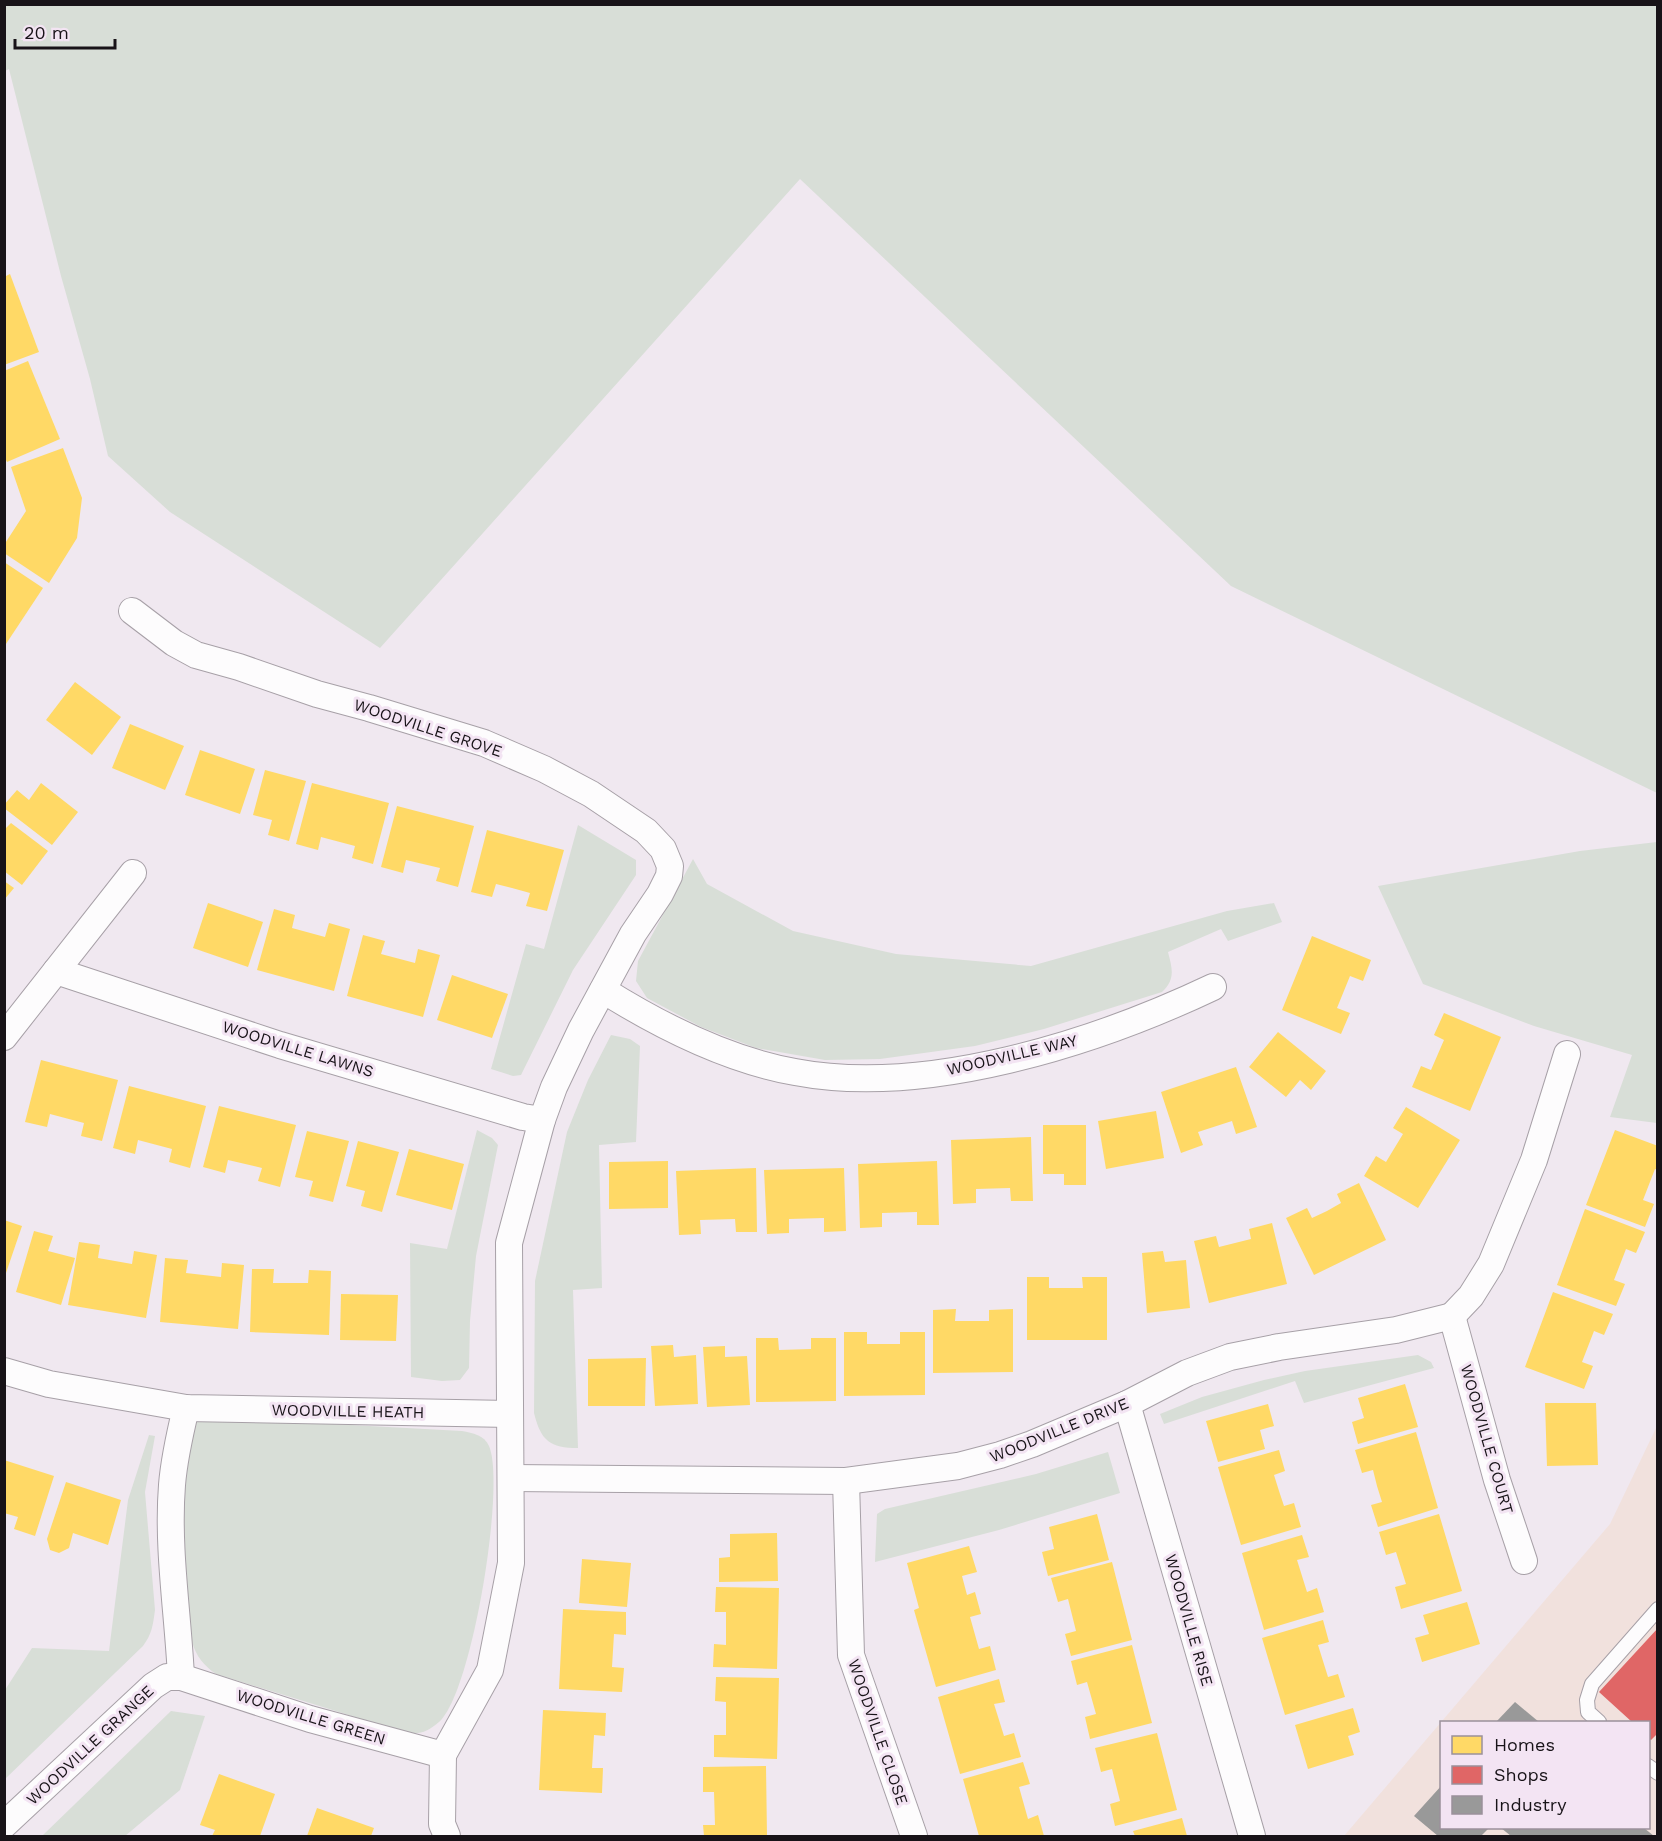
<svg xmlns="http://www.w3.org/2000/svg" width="1662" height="1841" viewBox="0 0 1662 1841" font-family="'Work Sans',sans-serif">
<rect width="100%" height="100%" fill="#f0e8f0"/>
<!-- industrial -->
<path fill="#f1e1dd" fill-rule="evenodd" d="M1657 1426V1836H1344L1610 1524ZM1442 1722H1648V1828H1442Z"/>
<!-- green -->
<g fill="#d8ded7">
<path d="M4 5H1657V793L1231 586 800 179 380 648 170 512 108 456 90 379 61 276 9 69 5 71Z"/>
<path d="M578 825 636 860V875L573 970 521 1075 513 1076 491 1069 526 944 544 949Z"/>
<path d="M1657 842V1123L1610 1117 1632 1055 1534 1026 1423 984 1378 886 1580 851Z"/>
<path d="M693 859 707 884 793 931 896 954 1031 966 1227 911 1274 903 1282 922 1228 941 1221 929 1168 952C1172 968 1176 979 1162 992L1044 1029 975 1046 880 1059 825 1060 756 1048 701 1027 647 998 636 981 638 961Z"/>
<path d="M611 1035 630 1039 640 1046 636 1142 599 1145 602 1288 573 1290 578 1448C550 1448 541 1441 534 1413L535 1281 567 1132 588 1080Z"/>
<path d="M477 1130 492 1138 498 1145 476 1256 470 1321 469 1368 460 1380 442 1381 411 1377 410 1243 447 1249Z"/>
<path d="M1418 1355 1431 1362 1434 1368 1304 1403 1295 1381 1164 1424 1160 1414 1202 1397 1264 1380 1305 1371Z"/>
<path d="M201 1417 462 1431C473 1433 484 1435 489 1446 506 1485 472 1693 439 1722 424 1735 416 1735 397 1730L216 1674C204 1666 196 1656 192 1642L181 1542 187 1439 195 1422Z"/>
<path d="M149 1435 155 1436 145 1492 155 1610C153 1625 152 1634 143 1646L5 1779V1690L32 1648 109 1651 128 1500Z"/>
<path d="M1108 1452 1120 1493 999 1530 875 1562 877 1514 885 1509 1036 1474Z"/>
<path d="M171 1711 205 1716 180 1790 125 1836H42Z"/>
</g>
<!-- homes -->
<g fill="#ffd966">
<path d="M10 274 39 352 4 365V277Z"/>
<path d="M28 361 60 439 7 462 4 456V371Z"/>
<path d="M63 448 82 498 77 538 49 583 4 553V545L26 511 11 467Z"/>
<path d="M4 562 43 588 4 647Z"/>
<path d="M75 682 121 717 92 755 46 720Z"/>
<path d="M130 724 184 746 165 790 112 768Z"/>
<path d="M200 750 255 769 240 814 185 795Z"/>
<path d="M265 770 306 781 289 841 268 835 272 820 253 815Z"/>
<path d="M41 783 78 812 52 845 4 808V805L17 790 29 800Z"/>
<path d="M312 783 389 803 373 864 352 858 355 846 321 837 318 850 296 844Z"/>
<path d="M397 806 474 826 458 887 436 881 440 868 406 860 403 873 381 867Z"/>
<path d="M11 823 48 851 22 885 4 871V830Z"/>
<path d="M487 830 564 850 547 911 526 906 530 893 512 888 496 884 492 897 471 892Z"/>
<path d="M4 881 14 888 4 900Z"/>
<path d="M208 903 263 922 248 967 193 948Z"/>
<path d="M274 909 295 915 292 928 325 937 329 923 350 929 334 991 257 970Z"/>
<path d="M363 935 385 941 381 954 415 963 418 949 440 955 423 1017 347 996Z"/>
<path d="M1312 936 1371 960 1363 981 1350 976 1337 1008 1350 1013 1341 1034 1282 1010Z"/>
<path d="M452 975 508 994 492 1038 437 1020Z"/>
<path d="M1444 1013 1501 1037 1470 1111 1412 1087 1421 1066 1431 1070 1444 1040 1434 1035Z"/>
<path d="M1278 1032 1326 1071 1311 1090 1300 1080 1286 1097 1249 1067Z"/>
<path d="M41 1060 118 1080 102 1141 81 1136 84 1123 50 1114 47 1127 25 1122Z"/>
<path d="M1236 1067 1257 1127 1236 1134 1232 1121 1198 1132 1203 1145 1181 1153 1161 1092Z"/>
<path d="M129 1086 206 1106 190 1168 169 1162 172 1149 138 1140 135 1154 113 1148Z"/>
<path d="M219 1106 296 1125 280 1187 258 1181 262 1168 228 1160 225 1173 203 1167Z"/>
<path d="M1406 1107 1460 1140 1418 1208 1364 1176 1376 1156 1386 1162 1403 1134 1393 1128Z"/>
<path d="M1156 1111 1164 1158 1106 1169 1098 1121Z"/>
<path d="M1043 1125H1086V1185H1064V1174H1043Z"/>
<path d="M1615 1130 1658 1146V1170L1655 1169 1643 1200 1654 1204 1645 1227 1586 1205Z"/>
<path d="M307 1131 349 1141 333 1202 309 1196 313 1181 295 1177Z"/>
<path d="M1031 1137 1033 1201H1011L1010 1188 976 1189V1203L953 1204 951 1140Z"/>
<path d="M358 1141 399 1152 382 1212 361 1206 365 1191 346 1186Z"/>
<path d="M409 1149 464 1164 452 1210 396 1195Z"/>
<path d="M668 1161V1208L609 1209V1162Z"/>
<path d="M937 1161 939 1225H917V1212L882 1213V1227L860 1228 858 1164Z"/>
<path d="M756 1168 757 1232H736L735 1219 700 1220 701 1234 679 1235 676 1171Z"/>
<path d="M844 1168 846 1231 824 1232V1218L789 1219V1233L767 1234 764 1170Z"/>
<path d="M1359 1183 1386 1240 1314 1275 1286 1218 1307 1208 1312 1218 1327 1211 1341 1203 1337 1194Z"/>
<path d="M1585 1209 1645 1232 1636 1253 1626 1249 1614 1280 1625 1284 1616 1306 1557 1285Z"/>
<path d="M4 1220 22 1226 6 1273H4Z"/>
<path d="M1272 1223 1287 1284 1209 1303 1194 1241 1216 1236 1219 1247 1251 1239 1249 1229Z"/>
<path d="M34 1231 53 1236 48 1251 75 1258 61 1305 16 1292Z"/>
<path d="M79 1242 100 1245 98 1258 132 1264 134 1251 157 1255 146 1318 68 1305Z"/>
<path d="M1163 1251 1165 1262 1186 1260 1190 1308 1147 1313 1142 1253Z"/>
<path d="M165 1258 188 1260 186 1273 221 1277 222 1263 244 1265 238 1329 160 1322Z"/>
<path d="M252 1269H274L273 1283H308L309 1270 331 1271 329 1335 250 1332Z"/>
<path d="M1027 1277H1049V1288H1083L1082 1277H1107V1340H1027Z"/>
<path d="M1553 1292 1613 1314 1604 1335 1594 1331 1582 1362 1593 1366 1584 1389 1525 1367Z"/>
<path d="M341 1294 398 1295 396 1341 340 1340Z"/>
<path d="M956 1309 955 1321H989V1310L1013 1309V1372L933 1373V1310Z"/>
<path d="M844 1332H867V1344H900V1332H925V1395L844 1396Z"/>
<path d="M756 1338H778L779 1350 811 1349V1338H836V1401L756 1402Z"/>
<path d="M673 1345 674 1357 696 1355 698 1404 655 1406 651 1346Z"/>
<path d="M725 1346V1357L747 1356 750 1405 707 1407 703 1347Z"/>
<path d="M646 1358 645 1406H588V1359Z"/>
<path d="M1405 1384 1418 1427 1358 1444 1352 1422 1364 1418 1358 1398Z"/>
<path d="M1545 1403H1596L1598 1465 1547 1466Z"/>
<path d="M1268 1404 1274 1426 1260 1430 1265 1449 1218 1462 1206 1421Z"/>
<path d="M1416 1432 1438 1508 1378 1527 1371 1505 1382 1502 1377 1486 1373 1470 1362 1473 1355 1450Z"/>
<path d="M1279 1450 1285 1471 1274 1475 1279 1491 1284 1506 1294 1503 1301 1527 1241 1545 1218 1467Z"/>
<path d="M4 1460 54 1476 35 1536 14 1529 18 1517 4 1513Z"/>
<path d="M66 1482 121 1500 108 1545 73 1533 69 1548 59 1553 50 1550 47 1539Z"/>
<path d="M1097 1514 1109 1560 1048 1576 1042 1552 1054 1549 1049 1527Z"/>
<path d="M1439 1514 1462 1591 1401 1609 1395 1587 1406 1584 1396 1552 1386 1555 1379 1532Z"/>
<path d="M777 1533 778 1581 719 1582V1558L730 1557V1534Z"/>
<path d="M1302 1535 1309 1557 1297 1560 1307 1592 1317 1588 1324 1612 1264 1630 1242 1553Z"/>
<path d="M969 1546 977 1572 962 1576 967 1595 975 1592 981 1614 970 1617 979 1649 990 1646 996 1670 936 1687 914 1610 919 1608 907 1563Z"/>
<path d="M582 1559 631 1563 627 1607 579 1603Z"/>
<path d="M1112 1562 1132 1640 1071 1656 1065 1634 1076 1631 1068 1599 1058 1602 1051 1578Z"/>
<path d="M716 1587 779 1588 777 1669 713 1667 714 1644 726 1645V1612H715Z"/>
<path d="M1467 1602 1480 1644 1422 1662 1415 1638 1429 1634 1423 1615Z"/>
<path d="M563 1609 626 1612V1635L614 1634 612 1667 624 1668 622 1692 559 1689Z"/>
<path d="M1323 1620 1329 1642 1318 1645 1328 1677 1338 1674 1345 1697 1285 1715 1262 1638Z"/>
<path d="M1132 1645 1152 1723 1090 1739 1085 1717 1096 1714 1087 1682 1077 1685 1071 1661Z"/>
<path d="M716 1677 779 1678 777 1759 714 1757V1735H726V1702L715 1701Z"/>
<path d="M999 1679 1005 1702 994 1704 1004 1736 1014 1733 1021 1757 960 1774 938 1697Z"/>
<path d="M1353 1708 1360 1732 1348 1736 1354 1755 1308 1769 1295 1725Z"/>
<path d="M543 1710 606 1713 605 1736 594 1735 592 1768H603L602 1793 539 1790Z"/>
<path d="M1157 1733 1177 1810 1115 1826 1110 1804 1120 1801 1112 1769 1101 1772 1095 1748Z"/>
<path d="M1023 1762 1030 1784 1019 1787 1028 1819 1038 1815 1044 1836H979L963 1779Z"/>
<path d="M766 1766 767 1836H704L703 1825H715L714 1792H703V1767Z"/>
<path d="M219 1774 275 1794 260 1836H212L215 1830 200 1825Z"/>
<path d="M317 1808 374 1828 371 1836H307Z"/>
<path d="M1182 1818 1187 1836H1135L1133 1831Z"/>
</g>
<!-- shops -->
<path fill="#e06666" d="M1658 1628V1733L1651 1740 1648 1738V1722H1632L1599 1692Z"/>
<!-- industry -->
<g fill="#999">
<path d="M1515 1702 1539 1722H1496Z"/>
<path d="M1442 1785V1828H1489L1481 1836H1438L1414 1816Z"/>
<path d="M1501 1828H1644L1654 1836H1511Z"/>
</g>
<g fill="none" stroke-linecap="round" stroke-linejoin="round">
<defs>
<g id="service">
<path d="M1599 1722 1588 1712 1587 1700 1592 1684 1658 1609"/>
<path d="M1648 1766 1658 1773"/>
</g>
<g id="minor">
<path d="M56 971 280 1045 523 1117 542 1120"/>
<path d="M603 990C662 1027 727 1060 795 1072 926 1097 1095 1043 1213 987"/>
<path d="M4 1037 133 873"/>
<path d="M1452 1316 1471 1296 1491 1264 1534 1160 1567 1054"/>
<path d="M1452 1316 1497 1480 1524 1561"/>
<path d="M4 1371 49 1384 186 1408 510 1414"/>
<path d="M1127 1404 1252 1836"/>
<path d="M511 1478 846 1481 958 1466 1000 1455 1032 1444 1127 1404 1187 1373 1230 1357 1279 1347 1396 1330 1452 1316"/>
<path d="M846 1481 851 1655 914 1836"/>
<path d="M181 1677C178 1614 167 1548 172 1485 174 1459 180 1433 186 1408"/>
<path d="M443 1755 442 1824 447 1836"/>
<path d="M4 1825 153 1686 167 1677H181L310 1719 443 1755 490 1670 511 1563 509 1243 542 1120 554 1087 581 1030 633 934 660 894 669 876 670 866 663 849 646 831 591 794 544 769 484 743 369 708 317 694 239 667 196 655 174 643 132 611"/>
</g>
</defs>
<!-- service casing -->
<use href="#service" stroke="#a7a0a7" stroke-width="16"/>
<!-- minor casing -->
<use href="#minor" stroke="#a7a0a7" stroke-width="28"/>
<!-- service -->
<use href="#service" stroke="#fdfcfd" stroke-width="14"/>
<!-- minor -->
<use href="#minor" stroke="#fdfcfd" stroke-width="26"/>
</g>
<g text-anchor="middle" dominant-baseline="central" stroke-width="6" stroke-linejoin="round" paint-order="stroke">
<!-- street labels -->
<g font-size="16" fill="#181318" stroke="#f3e4f3">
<text transform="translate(428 728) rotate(18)">WOODVILLE GROVE</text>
<text transform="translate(298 1049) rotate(17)">WOODVILLE LAWNS</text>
<text transform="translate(1012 1055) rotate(-13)">WOODVILLE WAY</text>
<text transform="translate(348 1411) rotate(1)">WOODVILLE HEATH</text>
<text transform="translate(1059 1430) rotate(-22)">WOODVILLE DRIVE</text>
<text transform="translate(1487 1439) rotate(74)">WOODVILLE COURT</text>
<text transform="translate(1189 1620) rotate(74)">WOODVILLE RISE</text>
<text transform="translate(311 1717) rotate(17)">WOODVILLE GREEN</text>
<text transform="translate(878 1732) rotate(71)">WOODVILLE CLOSE</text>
<text transform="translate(90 1745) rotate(-43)">WOODVILLE GRANGE</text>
</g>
</g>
<!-- border -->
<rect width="1662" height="1841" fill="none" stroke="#181318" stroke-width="12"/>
<!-- legend -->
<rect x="1440" y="1721" width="210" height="108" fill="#f3e4f3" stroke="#9b909b" stroke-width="1.5"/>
<rect x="1452" y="1736" width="30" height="18" fill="#ffd966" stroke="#9b909b" stroke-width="1.5"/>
<text x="1494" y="1751" font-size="18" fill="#181318">Homes</text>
<rect x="1452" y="1766" width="30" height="18" fill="#e06666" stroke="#9b909b" stroke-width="1.5"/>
<text x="1494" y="1781" font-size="18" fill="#181318">Shops</text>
<rect x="1452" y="1796" width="30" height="18" fill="#999999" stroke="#9b909b" stroke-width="1.5"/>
<text x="1494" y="1811" font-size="18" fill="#181318">Industry</text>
<!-- scale -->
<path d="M15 39v9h100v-9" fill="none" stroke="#181318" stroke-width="3"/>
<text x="24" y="39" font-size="18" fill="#181318" stroke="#f3e4f3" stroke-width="4.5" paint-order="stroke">20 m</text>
</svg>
